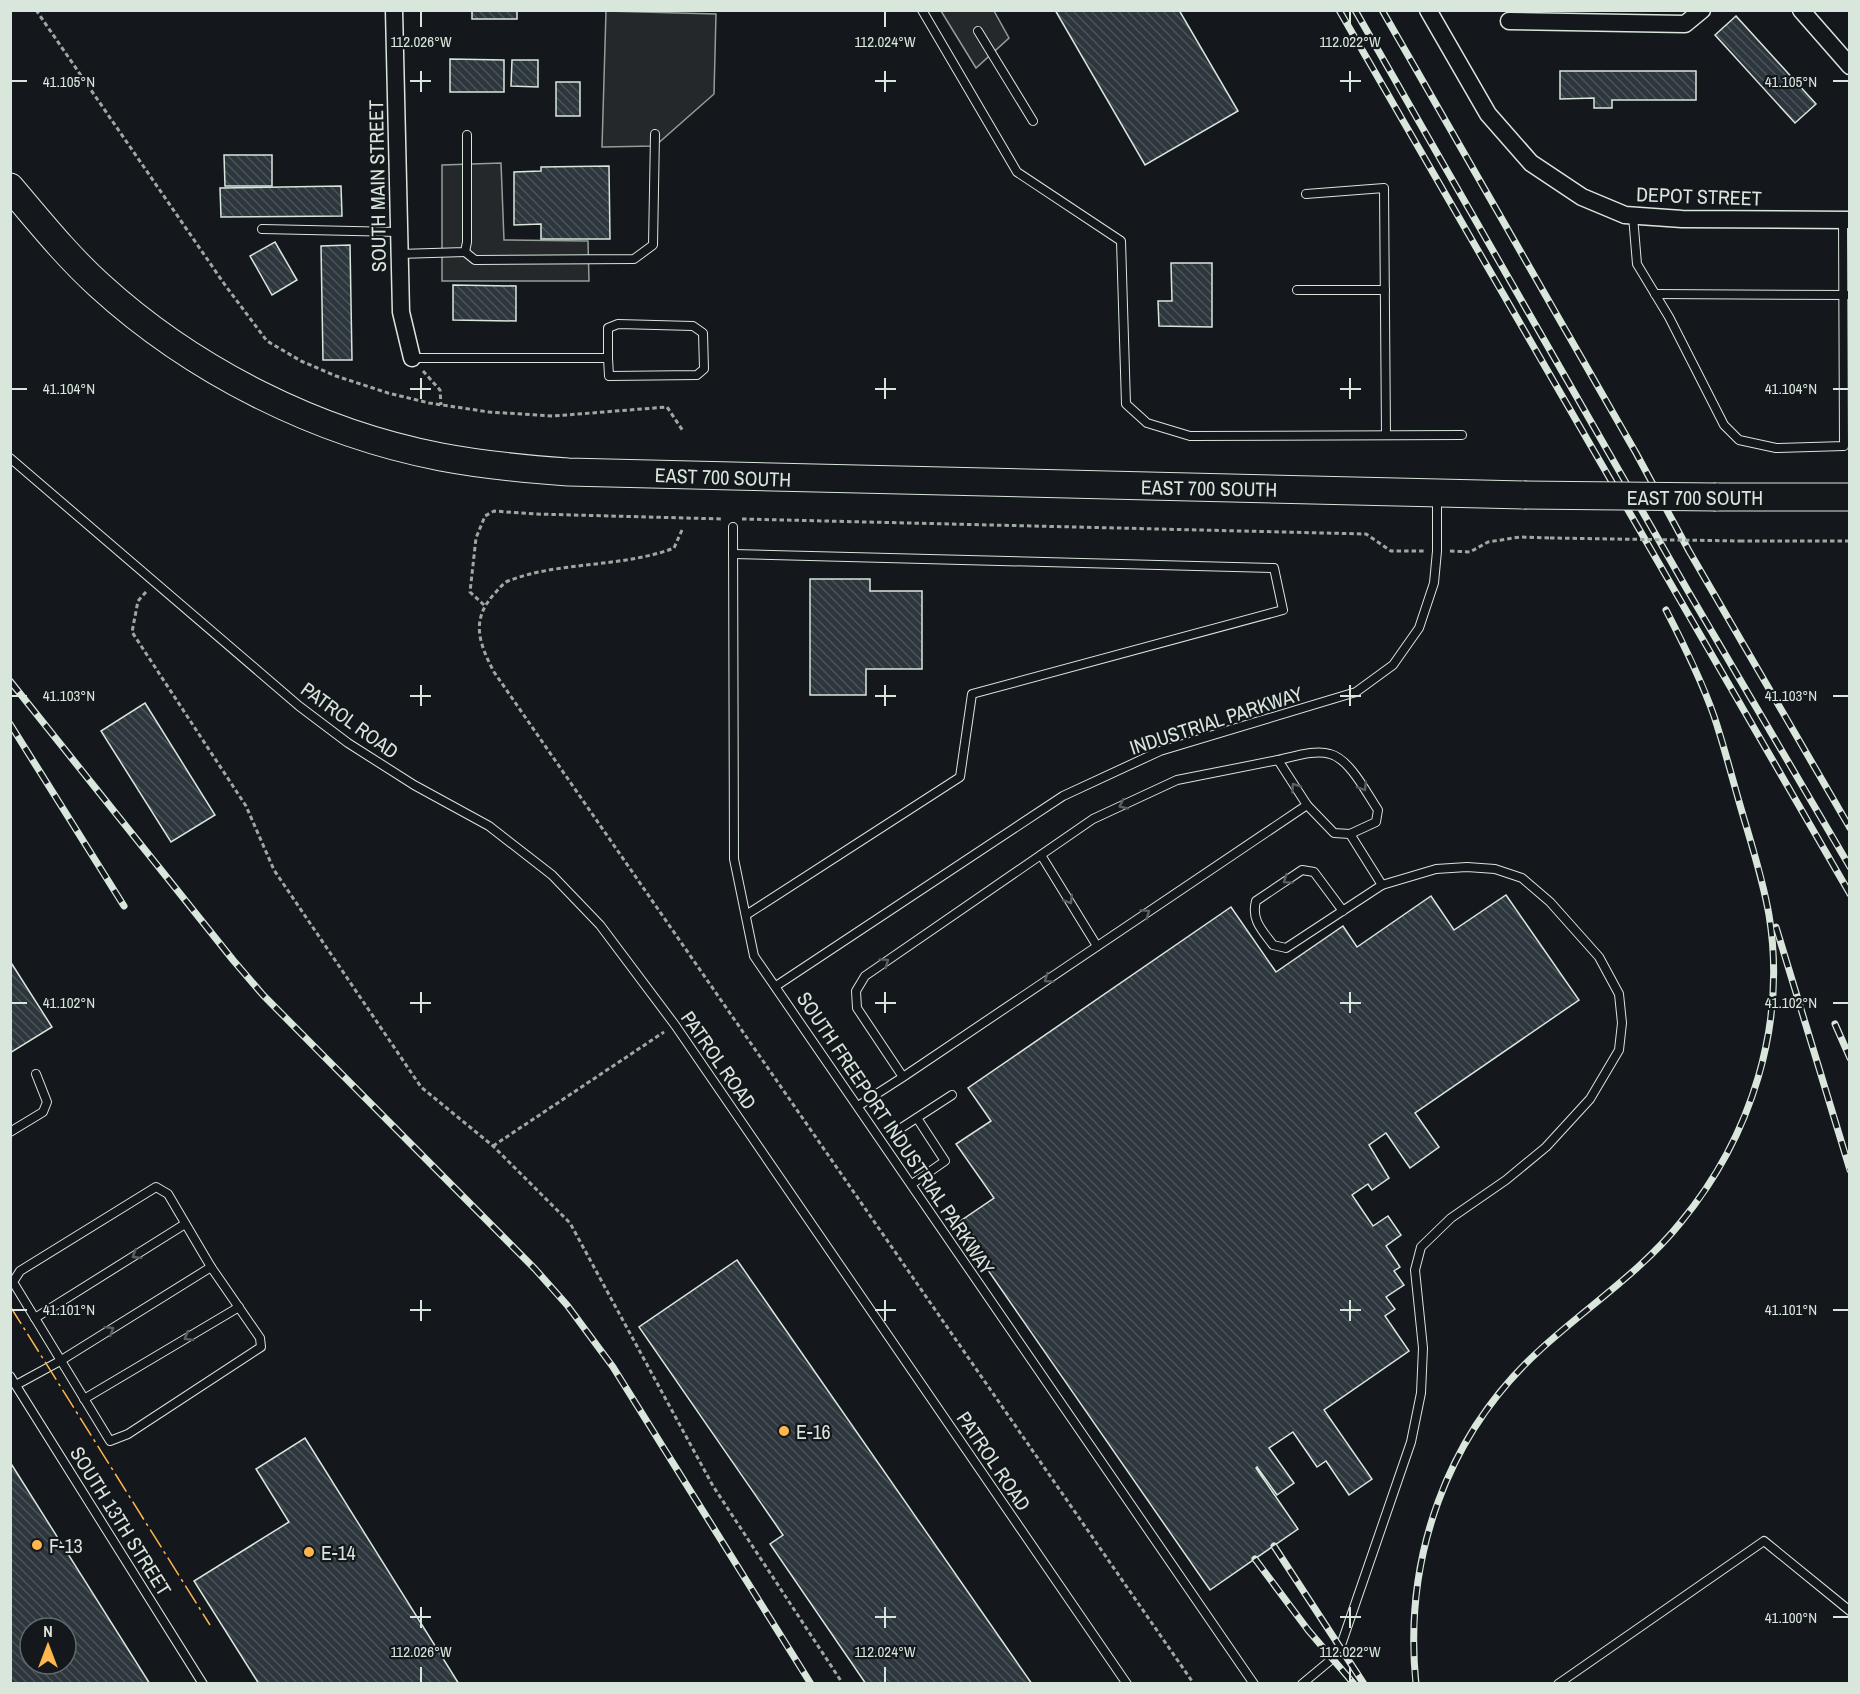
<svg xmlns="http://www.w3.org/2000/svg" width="1860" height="1694" viewBox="0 0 1860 1694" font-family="'Archivo Narrow',sans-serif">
<defs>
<pattern id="building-back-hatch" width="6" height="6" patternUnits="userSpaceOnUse" patternTransform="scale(1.5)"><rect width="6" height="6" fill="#2c363c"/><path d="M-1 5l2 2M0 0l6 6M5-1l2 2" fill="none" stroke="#4a5358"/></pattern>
</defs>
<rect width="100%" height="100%" fill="#14181c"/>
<!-- parking -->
<g fill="#24282b" stroke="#939e99" stroke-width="1.5">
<path d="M606 11 716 14 714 94 655 146 602 147Z"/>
<path d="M941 11H994L1009 38 976 68Z"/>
<path d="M501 163 504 240 588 241 589 281H442V165Z"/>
</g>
<!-- building -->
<g fill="url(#building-back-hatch)" stroke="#d8e6dc" stroke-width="1.5" fill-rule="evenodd">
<rect x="472" y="10" width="45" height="9"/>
<path d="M1055 10H1179L1238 111 1145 165Z"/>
<path d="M1736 16 1816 104 1795 123 1715 35Z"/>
<path d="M450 59 504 60V92H450Z"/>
<path d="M512 60H538V87L511 86Z"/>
<path d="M1560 71H1696V100H1612V108H1594V98L1560 99Z"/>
<rect x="556" y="82" width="24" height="34"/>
<path d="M224 155H272V186H225Z"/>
<path d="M609 166 610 239H541V224L514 225V172L541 171V167Z"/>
<path d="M341 186 342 216 221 217 220 188Z"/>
<path d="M275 242 297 280 272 295 250 256Z"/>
<path d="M350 245 352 360H323L321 246Z"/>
<path d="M1171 263H1212V327L1159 326 1158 301H1172Z"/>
<path d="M453 285 516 286V321L453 320Z"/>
<path d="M810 579H870V591H922V669H866V695H810Z"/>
<path d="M145 703 215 815 171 842 101 731Z"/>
<path d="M1506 895 1579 1000 1415 1113 1439 1147 1410 1168 1386 1133 1369 1145 1389 1178 1372 1190 1368 1184 1352 1195 1373 1226 1388 1216 1401 1235 1386 1246 1400 1267 1394 1271 1404 1285 1386 1297 1395 1309 1385 1316 1409 1351 1324 1410 1372 1479 1349 1495 1326 1461 1317 1467 1293 1432 1269 1448 1294 1483 1277 1495 1257 1467 1256 1468 1298 1529 1210 1590 956 1224 994 1198 956 1144 991 1121 968 1088 1231 907 1276 972 1343 926 1357 947 1431 896 1454 930Z"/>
<path d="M10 961 52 1027 10 1053Z"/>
<path d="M737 1260 1032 1684H866L770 1544 783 1535 639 1327Z"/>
<path d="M305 1438 459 1684H259L194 1581 289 1522 256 1469Z"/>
<path d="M10 1462 150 1684H10ZM30 1628H66V1664H30Z"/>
</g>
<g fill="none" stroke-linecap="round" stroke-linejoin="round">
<defs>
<g id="lane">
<path d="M922 10 1017 172 1121 241 1126 404 1147 423 1190 436 1462 435"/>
<path d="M978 31 1033 121"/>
<path d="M1306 194 1384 188 1386 435"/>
<path d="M1633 216 1637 264 1669 317 1724 425 1739 440 1776 448 1844 446 1843 220"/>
<path d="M262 229 398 232"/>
<path d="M465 252 475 260 634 259 653 245 655 134"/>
<path d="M399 254 465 252 467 242V135"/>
<path d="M1297 290H1385"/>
<path d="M1655 294 1850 295"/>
<path d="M412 358H608V328L618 324 693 326 703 333 704 369 697 375 609 376 608 358"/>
<path d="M10 458 299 706 348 743 414 785 489 826 552 875 600 925 675 1025 1127 1684"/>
<path d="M733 527 734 859 754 956 1254 1684"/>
<path d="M733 554 1274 568 1283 610 972 694 960 777 746 915"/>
<path d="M1278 760C1293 757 1315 749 1330 754 1350 759 1367 794 1378 810L1376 822 1350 834 1334 833 1307 805"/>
<path d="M1041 855 1097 946"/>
<path d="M1343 911 1314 872 1302 870 1256 901C1251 920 1262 930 1273 945L1286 948 1382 885 1350 834"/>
<path d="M776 986 1063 796 1160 751 1356 692 1393 665 1419 628 1434 583 1437 551V496"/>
<path d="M858 1106 903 1077 1307 805 1278 760 1177 780 1093 819 865 976 856 991 857 1008 903 1077"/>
<path d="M10 1132 43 1112 47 1102 36 1074"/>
<path d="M895 1132 952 1095"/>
<path d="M912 1184 945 1161 917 1118"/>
<path d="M156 1187 168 1194 211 1267 260 1338 261 1347 128 1434 110 1441 13 1282 20 1271Z"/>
<path d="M35 1318 185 1224"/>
<path d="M10 1376 203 1684"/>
<path d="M16 1385 60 1361 211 1267"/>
<path d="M84 1399 239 1307"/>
<path d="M1302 1684 1332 1659 1340 1648 1411 1442 1421 1393 1423 1348 1415 1270 1421 1247 1451 1218 1506 1180 1546 1147 1590 1099 1619 1050 1622 1023 1619 994 1599 957 1550 902 1522 878 1495 869 1467 867 1436 869 1382 885"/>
<path d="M1558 1684 1764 1541 1850 1611"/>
</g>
<g id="street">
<path d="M394 10 401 312 412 358"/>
<path d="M1428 10 1488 114 1531 163 1582 197 1625 215 1682 219 1850 220"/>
<path d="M1801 10 1850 66"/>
<path d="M1509 21 1685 24 1702 10"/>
</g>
<g id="primary">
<path d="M10 187C39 221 66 255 99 285 193 371 317 433 441 457 483 465 525 469 568 472L1524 495"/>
<path d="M1716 497H1850"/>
</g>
</defs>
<!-- lane casing -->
<use href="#lane" stroke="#d8e6dc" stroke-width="10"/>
<!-- street casing -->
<use href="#street" stroke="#d8e6dc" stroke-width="19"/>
<!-- primary casing -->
<use href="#primary" stroke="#d8e6dc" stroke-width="29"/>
<!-- path -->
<g stroke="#9da8a2" stroke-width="3" stroke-dasharray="4.5 3" stroke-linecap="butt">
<path d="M36 10 225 285 267 341 301 361 336 376 388 393 429 403 489 412 553 416 667 407 683 431"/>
<path d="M423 371 440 390 441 405"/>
<path d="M742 519 1366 534 1391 551H1426"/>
<path d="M682 530 674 548C622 568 559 561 508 581 503 583 499 589 495 593 470 620 479 643 494 672L1194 1684"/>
<path d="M1740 541H1850"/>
<path d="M1450 551 1470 552 1488 542 1520 537 1550 538"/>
<path d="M146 592 138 601 132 632 246 806 274 870 421 1087 493 1146 570 1223 713 1486 843 1684"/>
<path d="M484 605 470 592 476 538 485 516 494 511 536 514 723 519"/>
<path d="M493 1146 664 1032"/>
</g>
<!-- lane -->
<use href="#lane" stroke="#14181c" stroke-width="8"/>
<!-- street -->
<use href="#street" stroke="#14181c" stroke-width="16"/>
<!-- primary -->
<use href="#primary" stroke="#14181c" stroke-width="27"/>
<defs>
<g id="rail">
<path d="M1339 10 1850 894"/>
<path d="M1355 10 1688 591 1850 867"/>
<path d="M1382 10 1636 453 1689 551 1850 828"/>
<path d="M10 681 233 960 263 995 535 1269 567 1305 613 1367 811 1684"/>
<path d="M10 724 124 906"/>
<path d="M1776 927 1850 1170"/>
<path d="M1835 1024 1850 1058"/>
<path d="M1274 1546 1364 1684"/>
<path d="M1255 1559 1308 1630 1354 1684"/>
<path d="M1416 1684C1403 1558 1447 1434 1541 1349 1587 1307 1642 1271 1681 1222 1751 1137 1787 1025 1769 915 1762 875 1749 837 1738 798 1730 770 1723 743 1714 716 1701 679 1684 645 1666 610"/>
</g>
</defs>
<!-- rail casing -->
<use href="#rail" stroke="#d8e6dc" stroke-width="7"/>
<!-- rail -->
<use href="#rail" stroke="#14181c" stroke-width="4.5" stroke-dasharray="14" stroke-linecap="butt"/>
<defs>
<path id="primary-bridge" d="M1524 495 1716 497"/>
</defs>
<!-- primary-bridge casing -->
<use href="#primary-bridge" stroke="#d8e6dc" stroke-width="29" stroke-linecap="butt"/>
<!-- path-bridge -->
<path stroke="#9da8a2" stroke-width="3" stroke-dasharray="4.5 3" stroke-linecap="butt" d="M1550 538 1740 541"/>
<!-- primary-bridge -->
<use href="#primary-bridge" stroke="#14181c" stroke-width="27"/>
<!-- power -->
<path stroke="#ffb74d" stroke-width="1.5" stroke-dasharray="21 4.5 3 4.5" stroke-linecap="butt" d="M10 1306 210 1625"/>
</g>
<!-- one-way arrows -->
<defs><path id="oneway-chevron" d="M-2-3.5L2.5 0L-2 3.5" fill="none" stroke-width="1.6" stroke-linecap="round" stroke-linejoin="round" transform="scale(1.5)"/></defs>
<g stroke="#59605f">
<use href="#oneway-chevron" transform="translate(1295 787) rotate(-124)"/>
<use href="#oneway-chevron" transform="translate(1363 787) rotate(58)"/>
<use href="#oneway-chevron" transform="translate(1123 805) rotate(155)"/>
<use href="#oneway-chevron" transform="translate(1287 880) rotate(146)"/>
<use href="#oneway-chevron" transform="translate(1069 900) rotate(58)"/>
<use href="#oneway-chevron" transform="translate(1146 913) rotate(-34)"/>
<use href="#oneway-chevron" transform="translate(885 962) rotate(-35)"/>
<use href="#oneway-chevron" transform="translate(1048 979) rotate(146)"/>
<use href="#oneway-chevron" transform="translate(136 1255) rotate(148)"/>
<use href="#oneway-chevron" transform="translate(110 1330) rotate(-32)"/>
<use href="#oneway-chevron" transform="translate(188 1337) rotate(149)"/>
</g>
<!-- ticks -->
<path fill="none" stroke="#d8e6dc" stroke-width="2" d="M421 12V27M885 12V27M1350 12V27M421 71V92M885 71V92M1350 71V92M12 81H27M410 81H431M875 81H896M1340 81H1361M1833 81H1848M421 378V399M885 378V399M1350 378V399M12 389H27M410 389H431M875 389H896M1340 389H1361M1833 389H1848M421 685V706M885 685V706M1350 685V706M12 696H27M410 696H431M875 696H896M1340 696H1361M1833 696H1848M421 992V1013M885 992V1013M1350 992V1013M12 1003H27M410 1003H431M875 1003H896M1340 1003H1361M1833 1003H1848M421 1300V1321M885 1300V1321M1350 1300V1321M12 1310H27M410 1310H431M875 1310H896M1340 1310H1361M1833 1310H1848M421 1607V1628M885 1607V1628M1350 1607V1628M410 1617H431M875 1617H896M1340 1617H1361M1833 1617H1848M421 1667V1682M885 1667V1682M1350 1667V1682"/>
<!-- markers -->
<g fill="#ffb74d" stroke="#14181c" stroke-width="2">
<circle cx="784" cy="1431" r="6"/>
<circle cx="37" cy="1545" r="6"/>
<circle cx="309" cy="1552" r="6"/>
</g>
<g text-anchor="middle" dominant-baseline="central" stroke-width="4.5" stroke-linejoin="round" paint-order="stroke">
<!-- street labels -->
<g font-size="20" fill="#d8e6dc" stroke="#14181c">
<text transform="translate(377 186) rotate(-91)">SOUTH MAIN STREET</text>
<text transform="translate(1699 196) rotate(2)">DEPOT STREET</text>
<text transform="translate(723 477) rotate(2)">EAST 700 SOUTH</text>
<text transform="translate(1209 488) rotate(1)">EAST 700 SOUTH</text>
<text x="1695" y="497">EAST 700 SOUTH</text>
<text transform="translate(350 720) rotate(36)">PATROL ROAD</text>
<text transform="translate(1216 720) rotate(-18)">INDUSTRIAL PARKWAY</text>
<text transform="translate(719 1060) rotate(55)">PATROL ROAD</text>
<text transform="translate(896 1133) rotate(56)">SOUTH FREEPORT INDUSTRIAL PARKWAY</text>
<text transform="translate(994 1461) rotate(56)">PATROL ROAD</text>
<text transform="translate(121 1521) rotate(58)">SOUTH 13TH STREET</text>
</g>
<!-- poi labels -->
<g font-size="20" fill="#d8e6dc" stroke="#14181c" text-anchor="start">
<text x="796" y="1431">E-16</text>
<text x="49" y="1545">F-13</text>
<text x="321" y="1552">E-14</text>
</g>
</g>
<g font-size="15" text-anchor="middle" fill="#d8e6dc" stroke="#14181c" stroke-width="4.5" stroke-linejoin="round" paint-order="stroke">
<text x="421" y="47">112.026°W</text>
<text x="885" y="47">112.024°W</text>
<text x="1350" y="47">112.022°W</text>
<text x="69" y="87">41.105°N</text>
<text x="1791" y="87">41.105°N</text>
<text x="69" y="394">41.104°N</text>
<text x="1791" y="394">41.104°N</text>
<text x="69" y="701">41.103°N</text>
<text x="1791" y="701">41.103°N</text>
<text x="69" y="1008">41.102°N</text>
<text x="1791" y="1008">41.102°N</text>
<text x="69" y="1315">41.101°N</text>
<text x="1791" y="1315">41.101°N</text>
<text x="1791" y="1623">41.100°N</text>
<text x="421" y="1657">112.026°W</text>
<text x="885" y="1657">112.024°W</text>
<text x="1350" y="1657">112.022°W</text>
</g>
<!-- border -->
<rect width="1860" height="1694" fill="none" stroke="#d8e6dc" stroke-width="24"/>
<!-- north arrow -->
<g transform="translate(48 1646)"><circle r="28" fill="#14181c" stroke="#626a69" stroke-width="1.5"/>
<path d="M0-4.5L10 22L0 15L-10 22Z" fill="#ffb74d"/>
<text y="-9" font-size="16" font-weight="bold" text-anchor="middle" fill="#d8e6dc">N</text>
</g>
</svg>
